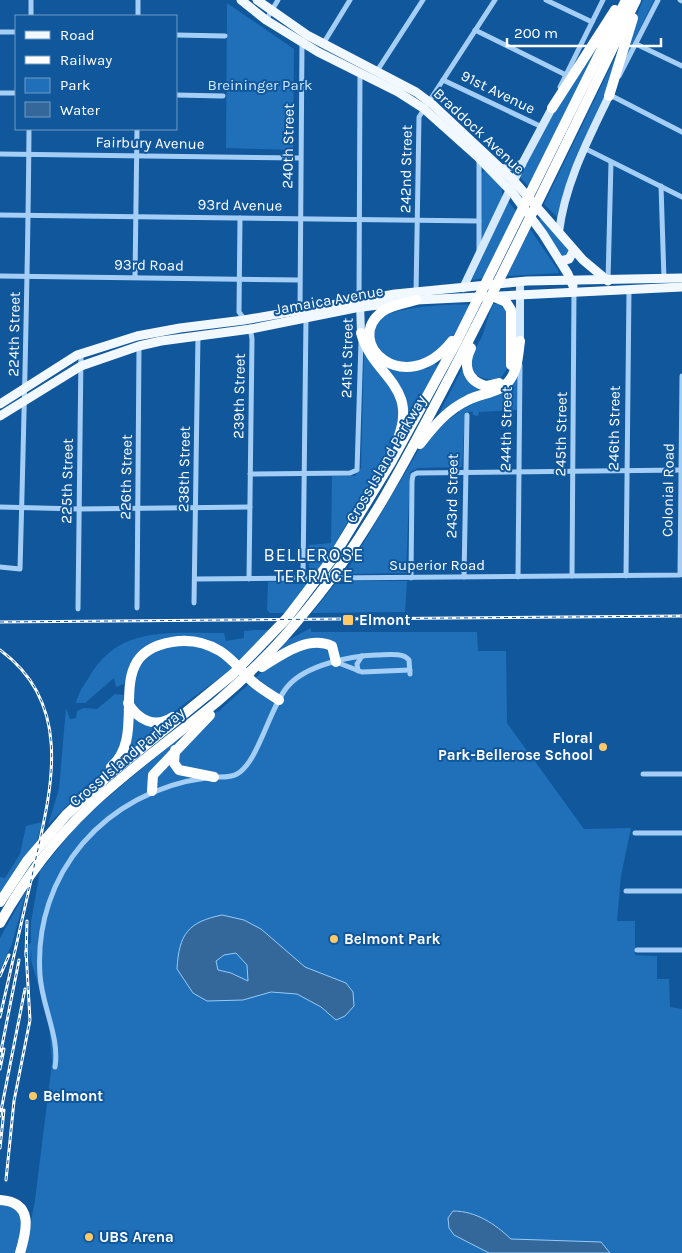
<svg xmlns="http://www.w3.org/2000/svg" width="682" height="1253" viewBox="0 0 682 1253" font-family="Karla,sans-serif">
<rect width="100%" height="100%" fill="#10579c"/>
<!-- green -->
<g fill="#1f70b9">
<path d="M643 0H654L624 61 637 15Z"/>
<path d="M227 3 294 49 293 150 226 148Z"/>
<path d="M599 42 529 187 519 176 565 90Z"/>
<path d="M620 47 604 101 558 218 544 204Z"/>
<path d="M486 170 502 188V196H504L481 244V173Z"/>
<path d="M508 201 516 211 484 278 472 280Z"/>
<path d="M543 217 570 249 569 257 560 256 537 221Z"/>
<path d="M530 229 558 270 559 273 507 276Z"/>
<path d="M493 304H498L505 309 507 307 509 366 500 379C487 381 467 377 471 359 473 350 480 342 483 334 486 323 489 314 493 304Z"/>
<path d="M471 305C464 318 450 349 436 355 429 359 411 365 403 365 384 365 363 337 378 320 390 307 453 303 471 305Z"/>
<path d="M364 352C389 384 406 393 397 436L319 572 312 571 309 567V545L331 543 332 476H355L361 468Z"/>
<path d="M378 360 429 369 428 366 433 363 438 365 402 436 406 411Z"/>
<path d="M464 365 482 391 439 414Z"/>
<path d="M517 374V410L479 412 478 416 473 415V412H465L462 467 418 468 410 472 406 573 345 574 421 446 439 427 459 412V409Z"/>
<path d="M293 581V584H310L286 613H270L267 610 268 582Z"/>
<path d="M347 581H407L405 612 312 613 335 584H346Z"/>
<path d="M311 628V632H477L478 651H506L507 723 584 829 631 828 621 876 617 921H635V955L657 956V979H669L670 1007 682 1009V1253H25L35 1200 52 1063 49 1023 31 960 32 949 29 965 28 944 31 943V922L40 871 74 829 100 804 177 739 178 742 196 733 217 711 218 712 266 668 286 641Z"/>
<path d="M255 630H271L234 667 163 720C111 725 125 642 187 645 205 645 220 652 232 665L238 660C214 636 164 627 139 657 132 665 130 675 124 684L116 687 114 678 85 703H76C78 694 83 686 88 679 118 624 171 634 224 633L226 641 244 638V631Z"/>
<path d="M115 694 124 695 126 740 115 762 86 786 48 825 59 789 66 708 70 719 76 718 77 711 84 708 97 709Z"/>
<path d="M131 715 156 728 124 758 132 739Z"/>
<path d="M42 822 37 841 0 895V877L5 878 20 854 26 826Z"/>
<path d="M27 889 12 944 0 971V938Z"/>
<path d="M0 1203C30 1211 25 1228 18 1253H0Z"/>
</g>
<!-- water -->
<g fill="#35689a" stroke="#96cbf8" fill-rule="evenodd">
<path d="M222 915 244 920 261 929 305 967 346 983 353 992 354 1006 345 1016 336 1020 321 1007 297 994 271 992 243 1000 207 1001 193 993 177 969C179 934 188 922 222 915ZM236 953 247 965 248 981 231 973 218 970 216 961 224 955Z"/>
<path d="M453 1211C476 1211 495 1224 511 1239L601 1242 610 1253H489L454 1235 449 1228 448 1218Z"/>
</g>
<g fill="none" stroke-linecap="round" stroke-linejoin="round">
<!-- street -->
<g stroke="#a4cef5" stroke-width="5">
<path d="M546 0 592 22"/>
<path d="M680 0 682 1"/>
<path d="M31 16V0"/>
<path d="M138 16V0"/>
<path d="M266 20 278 0"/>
<path d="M475 30 566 75"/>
<path d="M0 32H16"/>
<path d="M176 35 225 36"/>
<path d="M323 44 350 0"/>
<path d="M636 44 682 66"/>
<path d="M377 71 423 0"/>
<path d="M619 76 658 0"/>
<path d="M443 80 542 127"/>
<path d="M560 87 603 0"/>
<path d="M0 93H16"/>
<path d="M176 95 223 96"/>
<path d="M610 95 682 132"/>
<path d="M584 148 682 197"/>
<path d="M0 154 300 158"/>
<path d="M479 158V250"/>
<path d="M661 186 664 279"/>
<path d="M0 215 479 221"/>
<path d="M240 218 239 312 245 320"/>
<path d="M0 276 299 280"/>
<path d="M135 277 137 129"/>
<path d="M608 281 611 162"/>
<path d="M416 294 419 117 495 0"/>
<path d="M359 299 360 74"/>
<path d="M300 310 302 43"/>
<path d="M250 474 350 473 357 470 361 341"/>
<path d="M0 507 79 509 250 507"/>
<path d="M0 567 20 569C24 422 28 276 29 129"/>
<path d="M572 576 574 292"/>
<path d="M626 576 629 289"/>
<path d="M464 577 467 415"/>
<path d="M518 577 520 365"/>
<path d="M303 578 306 317"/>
<path d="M331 578 680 575 682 376"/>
<path d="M411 578 412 481 413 475 417 473 682 470"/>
<path d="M195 579 317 578"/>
<path d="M249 579 252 339 250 327"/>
<path d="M194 603 198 335"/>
<path d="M137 608 139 346"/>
<path d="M78 609 81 354"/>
<path d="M336 662 362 672 410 670"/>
<path d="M358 671 357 664 362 656"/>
<path d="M643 774H682"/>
<path d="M214 777C221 777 230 778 237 774 258 763 270 706 288 686 306 665 350 656 376 655 386 655 403 652 409 660L410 674"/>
<path d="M635 833H682"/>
<path d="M626 891H682"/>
<path d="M637 950H682"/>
<path d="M55 1067C60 1037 42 1007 40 975 33 873 106 791 206 778"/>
</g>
<!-- secondary -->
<g stroke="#d5e9fd" stroke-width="8">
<path d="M501 169 522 164"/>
<path d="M559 232C565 183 588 140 609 96"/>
<path d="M520 282V341"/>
<path d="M463 288 522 164 552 108"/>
<path d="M360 303 361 333"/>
</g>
<!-- primary -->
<g stroke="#f2f8ff" stroke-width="9">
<path d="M241 0 266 20 318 52 398 92 423 108 479 158 512 192 543 234 568 274 573 286"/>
<path d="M257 0 307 35 416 92 432 104 514 181 583 260 608 281"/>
<path d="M560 261 569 259 574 250"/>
<path d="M0 404 77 355 137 336 180 328 244 320 395 294 527 281 682 278"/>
<path d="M0 416 81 366 139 346 161 341 251 329 355 308 416 300 682 287"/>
</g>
<!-- highway -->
<g stroke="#fff" stroke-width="10">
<path d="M609 96 633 18"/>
<path d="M552 108 615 10"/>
<path d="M492 296 506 302 511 310V365"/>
<path d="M416 300C406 303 392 305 383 311 341 342 405 401 452 341"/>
<path d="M361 333C373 377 420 385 397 441"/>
<path d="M471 348C463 364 466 381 486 386L499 383"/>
<path d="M420 444C434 426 447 410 468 400 481 393 500 393 509 381 518 370 518 355 520 341"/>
<path d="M262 667C281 655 308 635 332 646L336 662"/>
<path d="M128 703C138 720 155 729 173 717"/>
<path d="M175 750 174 763 179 770 214 777"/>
<path d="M111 767C152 732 98 654 172 642 189 639 205 642 220 651 233 659 242 672 253 682 261 689 270 694 279 700"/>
<path d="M152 791 153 775 210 715"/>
<path d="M0 902 27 861 66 815 110 774 233 674 287 618 332 559 390 464 456 343 626 0"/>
<path d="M0 923C24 880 54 840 90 806 130 768 176 736 218 701 251 673 282 641 309 607 369 534 413 447 457 363 519 243 577 121 636 0"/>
<path d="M0 1200C34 1202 27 1230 20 1253"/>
</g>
<defs>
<g id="rail">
<path d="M0 622 682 616"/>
<path d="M0 650C78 707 49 797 32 876 21 923 11 970 0 1017"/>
<path d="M26 956 27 921"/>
<path d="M0 976 9 955"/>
<path d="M0 1056 19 960"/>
<path d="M0 1069 4 1049"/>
<path d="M0 1116 25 989"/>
<path d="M0 1148 4 1110"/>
<path d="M6 1180 14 1101 30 1020 26 951"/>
</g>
</defs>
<!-- rail casing -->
<use href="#rail" stroke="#fff" stroke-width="3"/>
<!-- rail -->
<use href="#rail" stroke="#10579c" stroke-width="1" stroke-dasharray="4" stroke-linecap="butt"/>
</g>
<!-- markers -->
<g fill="#ffc968" stroke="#10579c" stroke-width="2">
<rect x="342" y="614" width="12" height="12" rx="2.5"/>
<circle cx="603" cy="747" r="5"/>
<circle cx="334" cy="939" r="5"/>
<circle cx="33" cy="1096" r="5"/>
<circle cx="89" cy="1237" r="5"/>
</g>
<g text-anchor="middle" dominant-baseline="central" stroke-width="4" stroke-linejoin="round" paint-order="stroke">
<!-- park labels -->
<g font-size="15" fill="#cde7fe" stroke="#10579c">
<text x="260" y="85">Breininger Park</text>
</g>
<!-- street labels -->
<g font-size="15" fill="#fff" stroke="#10579c">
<text transform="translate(498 92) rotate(26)">91st Avenue</text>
<text transform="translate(479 131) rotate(43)">Braddock Avenue</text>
<text transform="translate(150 143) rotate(1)">Fairbury Avenue</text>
<text transform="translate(288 146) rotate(-89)">240th Street</text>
<text transform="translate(406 169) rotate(-89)">242nd Street</text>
<text transform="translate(240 205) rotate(1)">93rd Avenue</text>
<text transform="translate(149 265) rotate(1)">93rd Road</text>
<text transform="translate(329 300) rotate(-10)">Jamaica Avenue</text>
<text transform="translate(14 334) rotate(-89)">224th Street</text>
<text transform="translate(347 358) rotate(-89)">241st Street</text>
<text transform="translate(239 396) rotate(-89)">239th Street</text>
<text transform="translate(614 428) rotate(-89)">246th Street</text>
<text transform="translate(506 429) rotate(-89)">244th Street</text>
<text transform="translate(561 434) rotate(-89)">245th Street</text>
<text transform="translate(386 459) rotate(-60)">Cross Island Parkway</text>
<text transform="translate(184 469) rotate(-89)">238th Street</text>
<text transform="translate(126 477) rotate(-89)">226th Street</text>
<text transform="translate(67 481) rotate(-89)">225th Street</text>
<text transform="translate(668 490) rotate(-89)">Colonial Road</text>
<text transform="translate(452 496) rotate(-89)">243rd Street</text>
<text x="437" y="565">Superior Road</text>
<text transform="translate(127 757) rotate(-40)">Cross Island Parkway</text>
</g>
<!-- poi labels -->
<g font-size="15" font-weight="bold" fill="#fff" stroke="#10579c" text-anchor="start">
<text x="359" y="620">Elmont</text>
<text x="593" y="738" text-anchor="end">Floral<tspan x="593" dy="17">Park-Bellerose School</tspan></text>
<text x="344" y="939">Belmont Park</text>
<text x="43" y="1096">Belmont</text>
<text x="99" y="1237">UBS Arena</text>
</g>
<!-- quarter labels -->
<g font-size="18" letter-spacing="1" fill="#fff" stroke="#10579c">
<text x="314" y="555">BELLEROSE<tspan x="314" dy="21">TERRACE</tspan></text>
</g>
</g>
<!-- legend -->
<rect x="15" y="15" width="162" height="115" fill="#10579c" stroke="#709ac4"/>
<rect x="25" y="31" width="25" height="8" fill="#f2f8ff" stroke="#709ac4"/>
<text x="60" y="40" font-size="15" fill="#ffffff">Road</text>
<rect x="25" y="56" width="25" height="8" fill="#ffffff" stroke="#709ac4"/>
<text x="60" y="65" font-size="15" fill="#ffffff">Railway</text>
<rect x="25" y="78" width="25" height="15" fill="#1f70b9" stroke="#709ac4"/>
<text x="60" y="90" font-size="15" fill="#ffffff">Park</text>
<rect x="25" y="102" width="25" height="15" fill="#35689a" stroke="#709ac4"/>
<text x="60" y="115" font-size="15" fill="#ffffff">Water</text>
<!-- scale -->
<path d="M507 38v8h154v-8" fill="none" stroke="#ffffff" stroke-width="2.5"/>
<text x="514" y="38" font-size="15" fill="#ffffff" stroke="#10579c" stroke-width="4" paint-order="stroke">200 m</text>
</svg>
